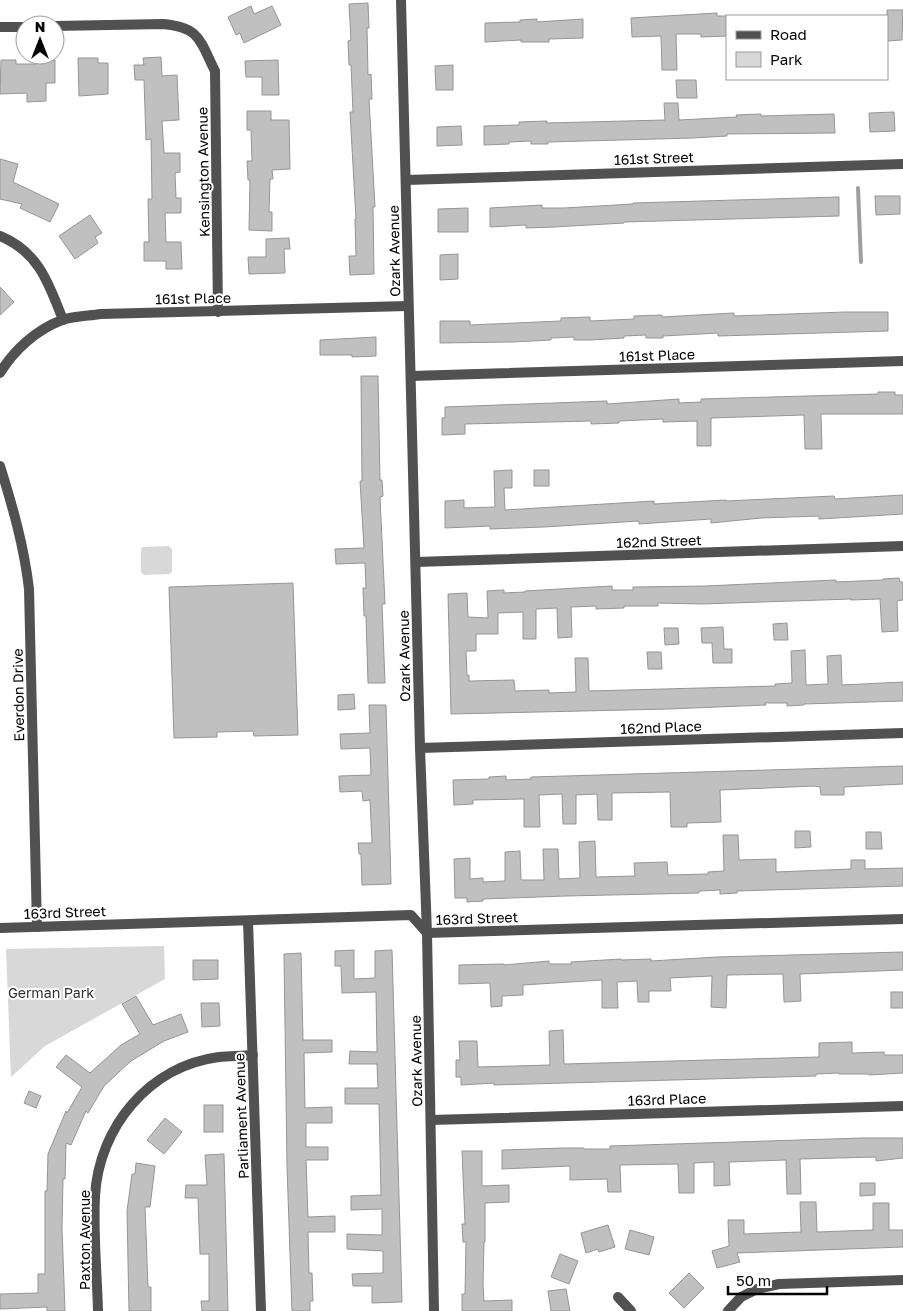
<svg xmlns="http://www.w3.org/2000/svg" width="903" height="1311" viewBox="0 0 903 1311" font-family="'Golos Text',sans-serif">
<rect width="100%" height="100%" fill="#fff"/>
<!-- green -->
<g fill="#d8d8d8">
<path d="M169 546 172 549V571L170 574 144 575 141 572V549L143 547Z"/>
<path d="M164 946 165 979 45 1046 11 1077 6 949Z"/>
</g>
<g fill="none" stroke-linecap="round" stroke-linejoin="round">
<!-- stream -->
<path stroke="#9f9f9f" stroke-width="4" d="M858 188 861 262"/>
</g>
<!-- building -->
<g fill="#c0c0c0" stroke="#959595">
<path d="M368 3 369 28H367L368 75 371 74 372 99H369L375 207H373L374 274 350 275 349 256H356L355 219H356L350 112H353L351 65H349L348 41 351 40 349 4Z"/>
<path d="M251 6 254 14 272 6 281 25 244 43 240 33 236 35 228 17Z"/>
<path d="M887 10H903L902 40 887 41Z"/>
<path d="M717 13V16H727V36L701 37V34H676L677 70H662L661 36 632 37 631 18Z"/>
<path d="M537 19V22L583 19V38L549 39V42H521V40L485 42V23L520 22V20Z"/>
<path d="M161 57 162 76 177 75 179 120 162 121 164 153H180V172L175 173 176 198H181V213H165L166 242H181L182 269H166V261H144V242H149L148 199H152L151 139 146 140 144 80H135L134 65H144L143 58Z"/>
<path d="M78 58H98V63H108V94L79 96Z"/>
<path d="M1 60H16V64H36V60H55V83H46V101L27 102V93L0 94Z"/>
<path d="M278 60 279 95H262V77H246L245 61Z"/>
<path d="M453 65V90H436L435 66Z"/>
<path d="M676 80H696L697 98H677Z"/>
<path d="M664 103H678L679 120 737 117 736 115 761 114V116L834 114 835 133 727 134V136L693 138 548 142V144H531V141L509 142V144L484 145V126L519 125V122L547 121V123L665 120Z"/>
<path d="M247 111H271V120H289L290 169 272 170 273 179H270L269 212H272V231L249 230 250 180H248L247 161H252L251 130H247Z"/>
<path d="M894 112 895 131 870 132 869 113Z"/>
<path d="M461 126 462 145 437 146V127Z"/>
<path d="M0 159 18 164 13 182 59 204 50 222 20 208 22 204 0 199Z"/>
<path d="M875 196H900V214L876 215Z"/>
<path d="M839 197V216L624 222V223L554 227 526 228V225L490 227V208L542 205V208H564L633 204V203Z"/>
<path d="M468 208V232H438V209Z"/>
<path d="M90 215 102 233 95 237 98 243 75 259 59 236Z"/>
<path d="M289 238 290 249H284L285 273 249 274 248 257H266V239Z"/>
<path d="M458 254V279L440 280V255Z"/>
<path d="M0 287 14 302 0 315Z"/>
<path d="M845 312H888V331L718 336V333L663 336V338H646V335L624 336V338L590 340H574V337L551 338V340L512 342 440 343V321H470V325L561 321V318L590 317V321L634 319V316L662 315V317L734 313V316Z"/>
<path d="M376 337V356L352 357V355H320V340Z"/>
<path d="M361 376H378L380 480H382L383 496 380 497 385 604H382L385 683H368L366 616H364L363 588H366L365 563 336 564 335 549 364 548 360 481H362Z"/>
<path d="M878 392H895V395H903V414H821L822 449H805L804 415 711 418V446H697V421L663 422V419L619 421V423L591 424V421L465 424V434L442 435V418H445V407L607 401V404L679 399V403L701 402V399L878 394Z"/>
<path d="M512 470V488H504L505 510 654 501V504L726 500V501L834 496 835 499 903 495V514L819 519V516L761 518 711 523V519L639 524V521L544 527 490 529V526L445 528V501L464 500V508L495 507 494 471Z"/>
<rect x="534" y="470" width="15" height="16"/>
<path d="M899 578 900 582H903V600L897 601 898 631 882 632 880 599 851 600V599L703 604 658 603V606H624V608L596 609V606L571 607 572 637 558 638 557 608 536 609V639H523V612L498 613V634H476V651H466L467 676 469 675V681L514 680 515 691 549 690V693L576 692 575 658H588L589 691 775 686V684L792 683 791 651 805 650 806 685 828 684 827 656 841 655 842 685 903 682V701L804 704V705L787 706V703H765L766 705 669 709 451 714 448 594 467 593 468 617 488 618 487 591 504 590V593L525 592V591L612 586V590H633V587L706 586 836 580V582L883 580V579Z"/>
<path d="M293 583 298 735 254 736 253 731 217 732V737L174 738 169 587Z"/>
<path d="M787 623 788 640H774L773 624Z"/>
<path d="M723 627 724 649H732V663H713L712 643H702L701 628Z"/>
<path d="M664 628H678L679 644 665 645Z"/>
<path d="M647 652H661L662 669H648Z"/>
<path d="M354 694 355 709 338 710V695Z"/>
<path d="M369 705H386L391 884 362 885 361 854H359L358 843H372L370 800 363 801 362 791 340 792 339 776 371 775 370 748 341 749 340 734 370 733Z"/>
<path d="M903 766V784L844 787V795H821L820 787 814 786 720 790 721 822 687 823V827H671L670 792 612 793V820H598L597 794 576 795V824H563L562 794 539 795 540 827H524V799L473 800V804L454 805 453 780 489 779V777L506 776V780L531 779V777Z"/>
<path d="M795 831H810L811 847 795 848Z"/>
<path d="M866 832H881L882 849H866Z"/>
<path d="M723 835H738L739 860 776 859V872L851 869V860H865V869L903 868V886L737 891V893L720 894V890L699 891V893L566 896 483 899V901L467 902V898H455L454 859 470 858V879L483 878V882L505 881V852L520 851 521 880H544L543 849H558L559 879 580 878 579 842 595 841 596 877 635 876 634 863 667 862 668 875 708 874V872L724 871Z"/>
<path d="M354 950V979L375 978V951L392 950 402 1302 372 1303V1286H353L352 1274 383 1273V1251L347 1249V1234L382 1235V1209L351 1210V1196L381 1195 379 1104H345V1088H378L377 1064H349L350 1051 377 1052 376 992 342 993 341 966H335V951Z"/>
<path d="M903 952V970L800 974 801 1001 784 1002 783 974 727 975 726 1008 711 1007 712 976 670 978 671 991H649V1002H638L637 981 617 982 618 1008H602V980L523 985V995L502 996V1006L491 1007 490 983 459 984V965L504 964V965L549 961V964H571V962L621 959V960L651 959V961L717 957Z"/>
<path d="M301 953 303 1040H332V1052L304 1053 305 1108 332 1107V1123H306V1147H328V1160H306L308 1217 335 1216V1232H308L309 1273H312L313 1301H310V1311H292L287 1166 284 954Z"/>
<path d="M193 960H218V979L193 980Z"/>
<rect x="891" y="992" width="12" height="16"/>
<path d="M136 996 153 1025 181 1014 188 1032 164 1041 131 1061 104 1086 88 1113 86 1111 71 1145 66 1143 65 1179H63L62 1228 65 1311H47V1307L0 1309V1294L38 1293V1274H45V1191H47L48 1154 66 1111 67 1113 82 1087 56 1067 66 1055 90 1073 121 1045 140 1034 122 1004Z"/>
<path d="M201 1003H219L220 1026 202 1027Z"/>
<path d="M563 1030 564 1064 819 1057V1043L852 1042V1053L884 1052V1055H903V1073L869 1075V1074H839V1073L816 1074V1076L494 1085V1083L461 1085V1077H456V1060H460L459 1041H477L478 1067 550 1065 549 1031Z"/>
<path d="M29 1091 41 1096 36 1108 24 1103Z"/>
<rect x="204" y="1105" width="19" height="27"/>
<path d="M165 1118 182 1132 164 1154 147 1140Z"/>
<path d="M862 1138H903V1158L876 1161V1157L800 1159 801 1194H787L786 1160 729 1162 730 1185 714 1186V1162L694 1163V1193H679L678 1164 620 1165 621 1192H608L607 1179 570 1180V1166L502 1169V1150L565 1148H584V1149H610V1146Z"/>
<path d="M462 1151H482V1186L509 1185V1202L485 1203V1242H484L483 1285 484 1301 512 1300V1311H462V1294H465L466 1242H463L462 1224H465Z"/>
<path d="M224 1154 228 1311H202L201 1301H209V1254H200L198 1198H185L186 1185H207L205 1155Z"/>
<path d="M136 1163 155 1166 150 1207H145L148 1287H151V1311H129L127 1211 132 1174H135Z"/>
<path d="M860 1183H875V1195L860 1196Z"/>
<path d="M800 1202H816L817 1232 873 1230V1203H889V1230H903V1247L737 1253 740 1262 717 1268 712 1251 729 1246 728 1220H744V1234L801 1232Z"/>
<path d="M608 1225 615 1247 599 1252 598 1249 586 1253 581 1233Z"/>
<path d="M630 1230 654 1237 649 1255 625 1249Z"/>
<path d="M560 1254 578 1261 569 1284 551 1277Z"/>
<path d="M689 1273 704 1288 684 1308 669 1293Z"/>
<path d="M566 1289 570 1311H551L548 1291Z"/>
</g>
<g fill="none" stroke-linecap="round" stroke-linejoin="round">
<!-- street -->
<g stroke="#515151" stroke-width="10">
<path d="M401 0 420 748 427 933 434 1311"/>
<path d="M55 26 163 24C200 27 200 41 215 71L218 312"/>
<path d="M0 27H25"/>
<path d="M406 180 903 164"/>
<path d="M0 236C39 252 49 284 63 320"/>
<path d="M0 373C14 350 36 330 62 320 74 316 88 316 101 314L408 306"/>
<path d="M411 376 903 361"/>
<path d="M0 466C13 508 24 546 29 589L37 927"/>
<path d="M416 562 903 546"/>
<path d="M420 748 903 733"/>
<path d="M248 921 261 1311"/>
<path d="M0 928 411 915 427 933 903 919"/>
<path d="M431 1120 903 1106"/>
<path d="M618 1297 631 1311"/>
<path d="M98 1311C97 1273 93 1234 95 1196 99 1127 149 1066 219 1057 230 1056 242 1056 253 1055"/>
<path d="M728 1311 741 1297 757 1289 779 1284 903 1280"/>
</g>
</g>
<g text-anchor="middle" dominant-baseline="central" stroke-width="4" stroke-linejoin="round" paint-order="stroke">
<!-- street labels -->
<g font-size="14" fill="#000" stroke="#fff">
<text transform="translate(654 158) rotate(-2)">161st Street</text>
<text transform="translate(203 172) rotate(-91)">Kensington Avenue</text>
<text transform="translate(394 251) rotate(-91)">Ozark Avenue</text>
<text transform="translate(193 298) rotate(-1)">161st Place</text>
<text transform="translate(657 355) rotate(-2)">161st Place</text>
<text transform="translate(659 541) rotate(-2)">162nd Street</text>
<text transform="translate(404 656) rotate(-91)">Ozark Avenue</text>
<text transform="translate(18 695) rotate(-91)">Everdon Drive</text>
<text transform="translate(661 727) rotate(-2)">162nd Place</text>
<text transform="translate(65 912) rotate(-2)">163rd Street</text>
<text transform="translate(477 918) rotate(-2)">163rd Street</text>
<text transform="translate(416 1061) rotate(-91)">Ozark Avenue</text>
<text transform="translate(667 1099) rotate(-2)">163rd Place</text>
<text transform="translate(241 1116) rotate(-92)">Parliament Avenue</text>
<text transform="translate(84 1240) rotate(-90)">Paxton Avenue</text>
</g>
<!-- park labels -->
<g font-size="14" fill="#2f2f2f" stroke="#fff">
<text x="51" y="992">German Park</text>
</g>
</g>
<!-- legend -->
<rect x="726" y="15" width="162" height="65" fill="#ffffff" stroke="#999999"/>
<rect x="736" y="31" width="25" height="8" fill="#515151" stroke="#999999"/>
<text x="770" y="40" font-size="15" fill="#000000">Road</text>
<rect x="736" y="52" width="25" height="15" fill="#d8d8d8" stroke="#999999"/>
<text x="770" y="65" font-size="15" fill="#000000">Park</text>
<!-- north arrow -->
<g transform="translate(40 40)"><circle r="24" fill="#ffffff" stroke="#999999"/>
<path d="M0-4L9 19L0 12L-9 19Z" fill="#000000"/>
<text y="-8" font-size="14" font-weight="bold" text-anchor="middle" fill="#000000">N</text>
</g>
<!-- scale -->
<path d="M728 1286v8h99v-8" fill="none" stroke="#000000" stroke-width="2.5"/>
<text x="736" y="1286" font-size="15" fill="#000000" stroke="#ffffff" stroke-width="4" paint-order="stroke">50 m</text>
</svg>
